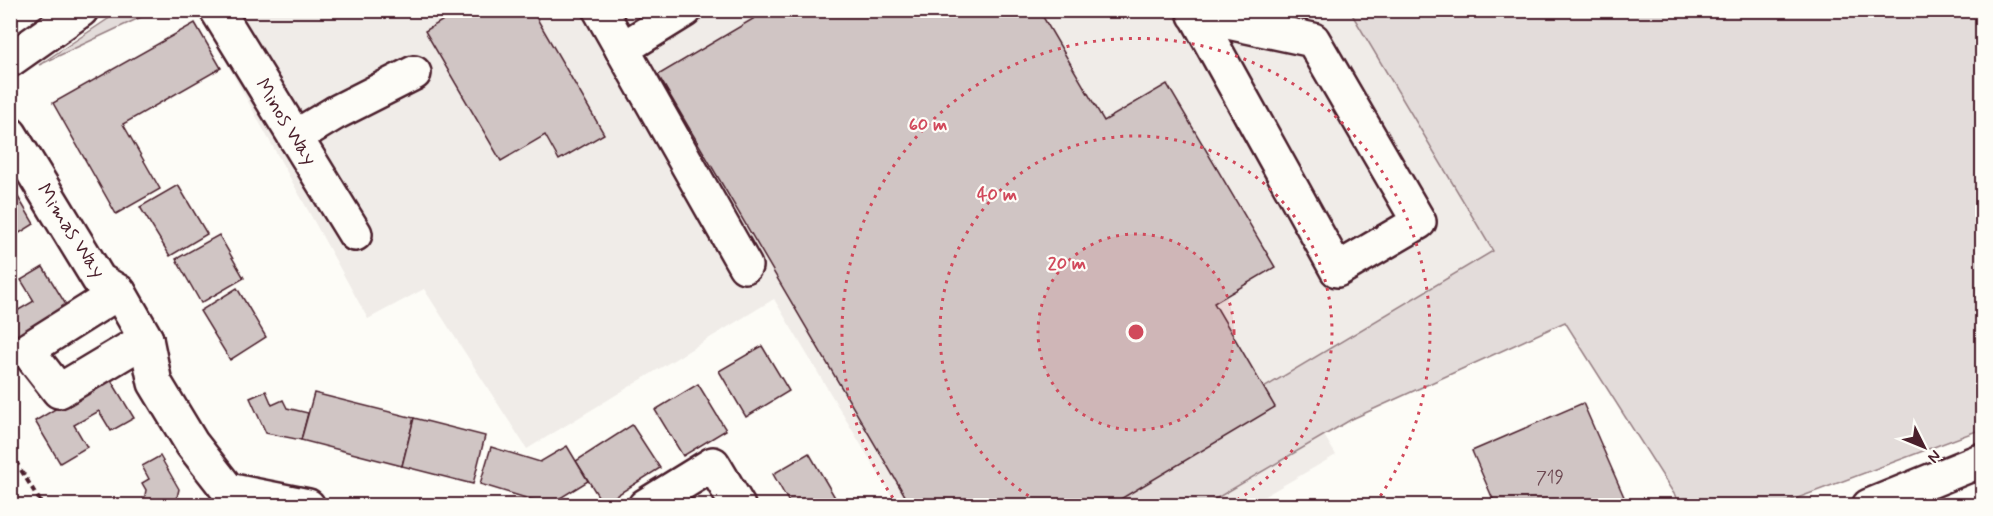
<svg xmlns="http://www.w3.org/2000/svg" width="1993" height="516" viewBox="0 0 1993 516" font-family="Mynerve,sans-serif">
<rect width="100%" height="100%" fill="#fdfcf7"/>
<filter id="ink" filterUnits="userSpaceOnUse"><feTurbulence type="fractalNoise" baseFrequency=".0167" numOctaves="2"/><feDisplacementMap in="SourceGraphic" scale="12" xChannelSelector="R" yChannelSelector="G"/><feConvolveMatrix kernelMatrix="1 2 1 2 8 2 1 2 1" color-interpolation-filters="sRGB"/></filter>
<g filter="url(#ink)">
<!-- built -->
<path fill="#f0ece8" d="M198 11H1350L1494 251 1287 374 1336 455 1249 505H897L774 299 527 449 424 289 368 319Z"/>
<!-- green -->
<g fill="#e3dcda" stroke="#967e82" stroke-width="1.5">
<path d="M120 11H154L39 65Z"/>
<path d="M1350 11H1982V429L1779 505H1681L1565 322 1352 419 1205 505 1066 506 1493 251Z"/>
</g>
<!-- building -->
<g fill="#d0c5c4" stroke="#4a1f2b" stroke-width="1.5">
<path d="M460 10H532L604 134 559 160 545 135 501 161 425 31Z"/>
<path d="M768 10H1039L1104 121 1167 84 1275 267 1214 303 1275 407 1109 506H911L658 75Z"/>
<path d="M195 23 221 68 123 124 160 189 116 214 53 103Z"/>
<path d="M178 185 207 234 170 256 140 207Z"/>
<path d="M15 192 34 224 10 239V194Z"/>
<path d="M219 235 244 278 201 303 176 259Z"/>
<path d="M43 267 68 308 10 343V315L34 301 21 280Z"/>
<path d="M237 288 266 337 230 360 200 311Z"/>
<path d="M762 346 789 391 746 417 719 371Z"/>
<path d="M109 377 134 418 111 431 99 411 74 425 87 447 60 463 35 421Z"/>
<path d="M698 384 726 430 683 456 655 410Z"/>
<path d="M266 391 272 405 283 400 287 408 308 413 301 440 266 433 250 398Z"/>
<path d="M314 393 414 418 402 466 301 440Z"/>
<path d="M1583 403 1628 506H1496L1472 451Z"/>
<path d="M414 418 485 436 473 484 402 466Z"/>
<path d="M632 425 660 468 603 504 576 461Z"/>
<path d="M567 446 588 481 549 505 480 484 491 447 540 462Z"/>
<path d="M809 453 840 506H791L773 474Z"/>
<path d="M160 456 179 489 175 506H143L146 490 142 483 149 479 142 466Z"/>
</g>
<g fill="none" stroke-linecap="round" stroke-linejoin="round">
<defs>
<g id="minor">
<path d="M217 10 355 234"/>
<path d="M600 10 745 266"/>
<path d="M1193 10 1337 270 1419 222 1313 40 1195 15"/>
<path d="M622 49 685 10"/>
<path d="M10 60 81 10"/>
<path d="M10 134 99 280 119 292 146 339 155 383 192 444 228 490 308 506"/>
<path d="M295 137 335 113 414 73"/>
<path d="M119 292 27 350 59 391 146 339"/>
<path d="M645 506 713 464 738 506"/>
</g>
<path id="major" d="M1869 506 1982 460"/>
</defs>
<!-- minor casing -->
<use href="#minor" stroke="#4a1f2b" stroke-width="38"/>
<!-- major casing -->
<use href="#major" stroke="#4a1f2b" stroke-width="38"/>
<!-- path -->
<path stroke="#4a1f2b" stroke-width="4" stroke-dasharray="6 4.5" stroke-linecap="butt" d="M10 452 43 506"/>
<!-- minor -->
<use href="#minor" stroke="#fdfcf7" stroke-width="33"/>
<!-- major -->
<use href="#major" stroke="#fdfcf7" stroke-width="33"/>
</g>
</g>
<!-- distance rings -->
<circle cx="1136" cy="332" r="98" fill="#d1495b" fill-opacity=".12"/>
<g fill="none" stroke="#d1495b" stroke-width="3" stroke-dasharray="3 6">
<circle cx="1136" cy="332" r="98"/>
<path d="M1044 505A196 196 0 1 1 1228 505"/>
<path d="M898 505A294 294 0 1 1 1374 505"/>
</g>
<g text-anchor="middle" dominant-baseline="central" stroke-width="4.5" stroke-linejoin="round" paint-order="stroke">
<!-- number labels -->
<g font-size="18" fill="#6c4851">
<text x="1550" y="478">719</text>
</g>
<!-- street labels -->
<g font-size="21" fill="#4a1f2b" stroke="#fdfcf7">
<text transform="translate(286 122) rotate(58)">Minos Way</text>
<text transform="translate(71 231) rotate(57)">Mimas Way</text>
</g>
</g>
<circle cx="1136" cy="332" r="9" fill="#d1495b" stroke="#fdfcf7" stroke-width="3"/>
<g font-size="18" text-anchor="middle" font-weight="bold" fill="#d1495b" stroke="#fdfcf7" stroke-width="4.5" stroke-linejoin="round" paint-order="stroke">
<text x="928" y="130">60 m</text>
<text x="997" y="200">40 m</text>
<text x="1067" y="269">20 m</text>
</g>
<!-- margin -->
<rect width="1993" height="516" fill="none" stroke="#fdfcf7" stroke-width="36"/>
<rect x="18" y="18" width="1957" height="480" fill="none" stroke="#4a1f2b" stroke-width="2" filter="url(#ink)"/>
<!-- north arrow -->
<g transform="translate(1924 447) rotate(133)" stroke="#fdfcf7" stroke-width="4.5" paint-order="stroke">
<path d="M0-4.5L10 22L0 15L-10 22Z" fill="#4a1f2b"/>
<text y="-9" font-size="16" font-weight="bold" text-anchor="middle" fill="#4a1f2b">N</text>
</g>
</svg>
